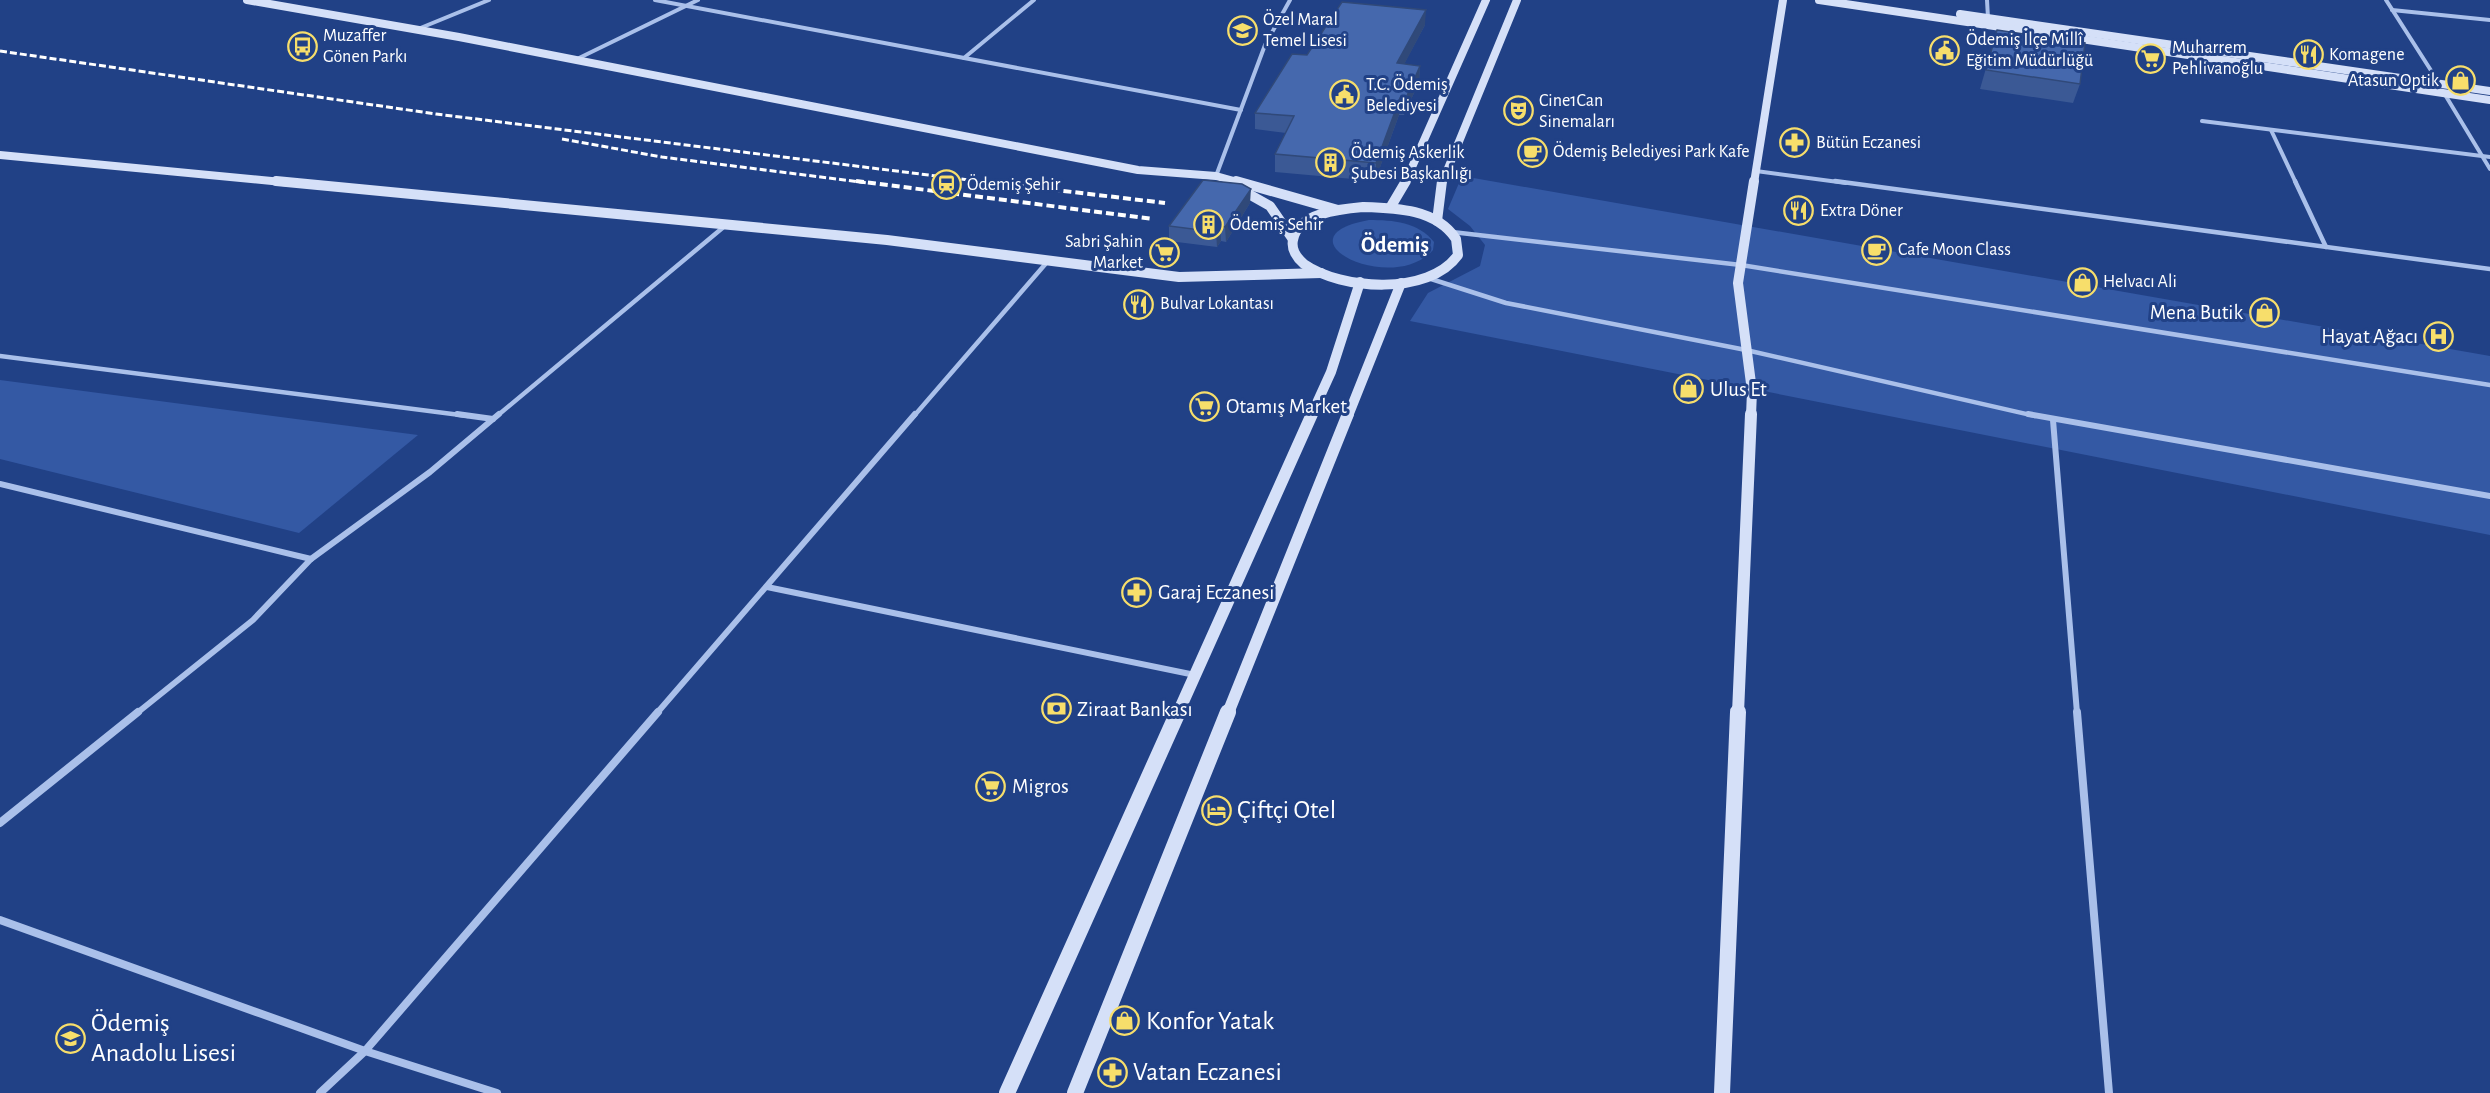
<svg xmlns="http://www.w3.org/2000/svg" width="2490" height="1093" viewBox="0 0 2490 1093" font-family="'Alegreya Sans',sans-serif">
<rect width="100%" height="100%" fill="#214186"/>
<!-- green -->
<g fill="#3459a4">
<path d="M1462 176 2490 356V535L1410 321 1428 293 1480 266 1485 245 1470 226 1448 209Z"/>
<path d="M1369 220C1393 220 1418 222 1434 242L1433 250C1391 297 1274 237 1369 220Z"/>
<path d="M0 380 418 435 299 533 0 459Z"/>
</g>
<g fill="none" stroke-linecap="round" stroke-linejoin="round">
<!-- street-far3 -->
<g stroke="#aac0ea" stroke-width="4">
<path d="M655 0 1241 110"/>
<path d="M1987 0 1988 18"/>
<path d="M2386 0 2439 83"/>
<path d="M2392 10 2490 20"/>
<path d="M418 29 489 0"/>
<path d="M964 58 1034 0"/>
<path d="M575 60 698 0"/>
<path d="M2444 93 2490 169"/>
<path d="M2202 121 2490 157"/>
<path d="M2271 130 2296 183"/>
<path d="M1756 171 1846 183"/>
<path d="M1216 176 1265 45 1290 0"/>
</g>
<!-- street-far2 -->
<g stroke="#aac0ea" stroke-width="4.5">
<path d="M1835 181 2490 269"/>
<path d="M2295 181 2326 247"/>
<path d="M1452 232 1741 265 2490 385"/>
<path d="M1428 278 1506 303 1746 350 2035 416"/>
<path d="M0 356 468 416"/>
<path d="M497 416 726 225"/>
<path d="M914 416 1048 261"/>
</g>
<!-- street-far1 -->
<g stroke="#aac0ea" stroke-width="6">
<path d="M457 414 493 419"/>
<path d="M2028 414 2490 496"/>
<path d="M2053 420 2077 713"/>
<path d="M0 484 311 559"/>
<path d="M767 587 1195 675"/>
<path d="M137 713 253 620 311 559 430 472 499 414"/>
<path d="M657 713 915 414"/>
</g>
<!-- street -->
<g stroke="#aac0ea" stroke-width="8">
<path d="M2077 712 2109 1093"/>
<path d="M0 823 138 712"/>
<path d="M0 920 365 1051 497 1093"/>
<path d="M320 1093 365 1051 658 712"/>
</g>
<!-- secondary-far3 -->
<g stroke="#d5e0f8" stroke-width="8">
<path d="M247 0 459 37 1138 170 1216 176 1241 183"/>
<path d="M1819 0 2490 100"/>
<path d="M1960 14 2490 91"/>
<path d="M0 155 292 183"/>
<path d="M1405 183 1486 0"/>
<path d="M1442 183 1517 0"/>
<path d="M1754 183 1783 0"/>
</g>
<!-- secondary-far2 -->
<g stroke="#d5e0f8" stroke-width="10">
<path d="M276 181 887 240 1179 277 1321 273"/>
<path d="M1236 181 1338 210"/>
<path d="M1238 188 1270 206 1292 238"/>
<path d="M1363 207C1397 208 1436 209 1456 239L1458 255C1429 296 1341 290 1304 264 1297 258 1291 249 1293 240 1297 213 1341 209 1363 207Z"/>
<path d="M1390 208 1406 181"/>
<path d="M1437 221 1442 181"/>
<path d="M1311 416 1331 372 1360 282"/>
<path d="M1348 416 1401 283"/>
<path d="M1751 416 1752 391 1738 283 1754 181"/>
</g>
<!-- secondary-far1 -->
<g stroke="#d5e0f8" stroke-width="12">
<path d="M1178 713 1312 414"/>
<path d="M1228 713 1348 414"/>
<path d="M1738 713 1751 414"/>
</g>
<!-- secondary -->
<g stroke="#d5e0f8" stroke-width="16">
<path d="M1007 1093 1178 712"/>
<path d="M1075 1093 1228 712"/>
<path d="M1722 1093 1738 712"/>
</g>
<!-- rail-far1 -->
<g stroke="#fff" stroke-width="3" stroke-dasharray="7 3" stroke-linecap="butt">
<path d="M0 51 436 114 993 183"/>
<path d="M562 139 662 157 868 183"/>
</g>
<!-- rail -->
<g stroke="#fff" stroke-width="4" stroke-dasharray="8 4" stroke-linecap="butt">
<path d="M856 181 1153 219"/>
<path d="M980 181 1165 203"/>
</g>
</g>
<!-- wall -->
<g fill="#3b5995">
<path d="M1425 25 1404 64 1420 66 1419 82 1404 115H1399L1375 181 1275 172V154L1286 133 1255 129V113L1307 55Z"/>
<path d="M1997 30 2080 84 2073 103 1980 89Z"/>
<path d="M1250 203 1226 242 1221 241 1217 247 1169 241V226Z"/>
</g>
<!-- shaded-wall -->
<g fill="#304979">
<path d="M1426 10 1425 25 1396 80 1397 63Z"/>
<path d="M1420 66 1419 82 1404 115 1406 98Z"/>
<path d="M1400 98 1399 115 1375 181 1376 163Z"/>
<path d="M1251 189 1250 203 1226 242 1225 227Z"/>
<path d="M1220 226 1221 241 1217 247 1216 232Z"/>
</g>
<!-- building -->
<g fill="#4568ad" stroke="#304979" stroke-width="1.5">
<path d="M1342 2 1426 10 1397 63 1420 66 1406 98H1400L1376 163 1275 154 1294 116 1255 113 1292 54 1307 55Z"/>
<path d="M1997 30 2085 43 2080 84 1986 70Z"/>
<path d="M1203 180 1242 184 1251 189 1225 227 1220 226 1216 232 1169 226Z"/>
</g>
<!-- icons -->
<defs>
<symbol id="school-ring" viewBox="-11 -11 22 22"><circle r="9.5" fill="#214186" stroke="#f7de6b" stroke-width="1.5"/><path d="M0-5L7-2L0 1L-7-2ZM-4 1L0 2.5L4 1V4Q0 6-4 4Z" fill="#f7de6b"/></symbol>
<symbol id="bus-ring" viewBox="-11 -11 22 22"><circle r="9.5" fill="#214186" stroke="#f7de6b" stroke-width="1.5"/><path d="M-5-6H5V4H4V6H2V4H-2V6H-4V4H-5ZM-3.5-4V0h7V-4ZM-3.5 1.2v1.5H-2V1.2ZM2 1.2v1.5H3.5V1.2Z" fill="#f7de6b"/></symbol>
<symbol id="civic-ring" viewBox="-11 -11 22 22"><circle r="9.5" fill="#214186" stroke="#f7de6b" stroke-width="1.5"/><path d="M-.6-6.5H3V-4.5H.6V-3L4-1V1h2V6H-6V1h2V-1L-.6-3ZM-1.2 2.5V6h2.4V2.5Z" fill="#f7de6b"/></symbol>
<symbol id="restaurant-ring" viewBox="-11 -11 22 22"><circle r="9.5" fill="#214186" stroke="#f7de6b" stroke-width="1.5"/><path d="M-5-6h1v4h1v-4h1v4h1v-4h1v5L-1.5 .5V6h-2V.5L-5-1ZM5-6V6H3V1.5H1.5Q1.5-4 5-6Z" fill="#f7de6b"/></symbol>
<symbol id="supermarket-ring" viewBox="-11 -11 22 22"><circle r="9.5" fill="#214186" stroke="#f7de6b" stroke-width="1.5"/><path d="M-6-5.5h2.5l.6 2H6L4.5 2H-2.5L-4.4-4H-6ZM-1.5 3.2a1.3 1.3 0 1 0 .1 0ZM3 3.2a1.3 1.3 0 1 0 .1 0Z" fill="#f7de6b"/></symbol>
<symbol id="shop-ring" viewBox="-11 -11 22 22"><circle r="9.5" fill="#214186" stroke="#f7de6b" stroke-width="1.5"/><path d="M-5-2.5h2.3a2.7 3.5 0 0 1 5.4 0H5L5.5 6h-11ZM-1.5-2.5h3a1.5 2.3 0 0 0-3 0Z" fill="#f7de6b"/></symbol>
<symbol id="theatre-ring" viewBox="-11 -11 22 22"><circle r="9.5" fill="#214186" stroke="#f7de6b" stroke-width="1.5"/><path d="M-5-5.5Q0-4 5-5.5V0Q5 5 0 6Q-5 5-5 0ZM-3.3-2.5H-1v1.5H-3.3ZM1-2.5H3.3v1.5H1ZM-2.8 1Q0 5.5 2.8 1Z" fill="#f7de6b"/></symbol>
<symbol id="pharmacy-ring" viewBox="-11 -11 22 22"><circle r="9.5" fill="#214186" stroke="#f7de6b" stroke-width="1.5"/><path d="M-2-6h4v4h4v4h-4v4h-4v-4h-4v-4h4Z" fill="#f7de6b"/></symbol>
<symbol id="cafe-ring" viewBox="-11 -11 22 22"><circle r="9.5" fill="#214186" stroke="#f7de6b" stroke-width="1.5"/><path d="M-5.5-4.5H6V0H3Q3 3.5 0 3.5H-2.5Q-5.5 3.5-5.5 0ZM3-3.2v2h1.7v-2ZM-6 4.5H4V6H-6Z" fill="#f7de6b"/></symbol>
<symbol id="building-ring" viewBox="-11 -11 22 22"><circle r="9.5" fill="#214186" stroke="#f7de6b" stroke-width="1.5"/><path d="M-4-6H4V6H1V3H-1V6H-4ZM-2.5-4.3h1.7v1.8h-1.7ZM.8-4.3h1.7v1.8H.8ZM-2.5-1h1.7V.8h-1.7ZM.8-1h1.7V.8H.8Z" fill="#f7de6b"/></symbol>
<symbol id="station-ring" viewBox="-11 -11 22 22"><circle r="9.5" fill="#214186" stroke="#f7de6b" stroke-width="1.5"/><path d="M-3-6H3Q5-6 5-4V2Q5 4 3 4L4.5 6H3L1.5 4h-3L-3 6H-4.5L-3 4Q-5 4-5 2V-4Q-5-6-3-6ZM-3.5-4v3h7v-3ZM-3.5 1v1.5H-2V1ZM2 1v1.5H3.5V1Z" fill="#f7de6b"/></symbol>
<symbol id="hospital-ring" viewBox="-11 -11 22 22"><circle r="9.5" fill="#214186" stroke="#f7de6b" stroke-width="1.5"/><path d="M-5-5h3v3.5h4V-5h3V5h-3V1.5h-4V5h-3Z" fill="#f7de6b"/></symbol>
<symbol id="bank-ring" viewBox="-11 -11 22 22"><circle r="9.5" fill="#214186" stroke="#f7de6b" stroke-width="1.5"/><path d="M-6-4H6V4H-6ZM0-2.3a2.3 2.3 0 1 0 0 4.6a2.3 2.3 0 1 0 0-4.6Z" fill="#f7de6b"/></symbol>
<symbol id="hotel-ring" viewBox="-11 -11 22 22"><circle r="9.5" fill="#214186" stroke="#f7de6b" stroke-width="1.5"/><path d="M-6-4.5h1.5V1H6V5H4.5V3h-9V5H-6ZM-4 0a1.8 1.8 0 1 1 3.6 0ZM.5 0V-2.5h3Q6-2.5 6 0Z" fill="#f7de6b"/></symbol>
</defs>
<g fill-rule="evenodd">
<use href="#school-ring" x="1226" y="14" width="33" height="33"/>
<use href="#bus-ring" x="286" y="30" width="33" height="33"/>
<use href="#civic-ring" x="1928" y="34" width="33" height="33"/>
<use href="#restaurant-ring" x="2292" y="38" width="33" height="33"/>
<use href="#supermarket-ring" x="2134" y="42" width="33" height="33"/>
<use href="#shop-ring" x="2444" y="64" width="33" height="33"/>
<use href="#civic-ring" x="1328" y="78" width="33" height="33"/>
<use href="#theatre-ring" x="1502" y="94" width="33" height="33"/>
<use href="#pharmacy-ring" x="1778" y="126" width="33" height="33"/>
<use href="#cafe-ring" x="1516" y="136" width="33" height="33"/>
<use href="#building-ring" x="1314" y="146" width="33" height="33"/>
<use href="#station-ring" x="930" y="168" width="33" height="33"/>
<use href="#restaurant-ring" x="1782" y="194" width="33" height="33"/>
<use href="#building-ring" x="1192" y="208" width="33" height="33"/>
<use href="#cafe-ring" x="1860" y="234" width="33" height="33"/>
<use href="#supermarket-ring" x="1148" y="236" width="33" height="33"/>
<use href="#shop-ring" x="2066" y="266" width="33" height="33"/>
<use href="#restaurant-ring" x="1122" y="288" width="33" height="33"/>
<use href="#shop-ring" x="2248" y="296" width="33" height="33"/>
<use href="#hospital-ring" x="2422" y="320" width="33" height="33"/>
<use href="#shop-ring" x="1672" y="372" width="33" height="33"/>
<use href="#supermarket-ring" x="1188" y="390" width="33" height="33"/>
<use href="#pharmacy-ring" x="1120" y="576" width="33" height="33"/>
<use href="#bank-ring" x="1040" y="692" width="33" height="33"/>
<use href="#supermarket-ring" x="974" y="770" width="33" height="33"/>
<use href="#hotel-ring" x="1200" y="794" width="33" height="33"/>
<use href="#shop-ring" x="1108" y="1004" width="33" height="33"/>
<use href="#school-ring" x="54" y="1022" width="33" height="33"/>
<use href="#pharmacy-ring" x="1096" y="1056" width="33" height="33"/>
</g>
<g text-anchor="middle" dominant-baseline="central" stroke-width="6" stroke-linejoin="round" paint-order="stroke">
<!-- far-poi labels -->
<g font-size="18" fill="#fff" stroke="#214186" text-anchor="start">
<text x="1263" y="20">Özel Maral<tspan x="1263" dy="21">Temel Lisesi</tspan></text>
<text x="323" y="36">Muzaffer<tspan x="323" dy="21">Gönen Parkı</tspan></text>
<text x="1966" y="40">Ödemiş İlçe Millî<tspan x="1966" dy="21">Eğitim Müdürlüğü</tspan></text>
<text x="2172" y="48">Muharrem<tspan x="2172" dy="21">Pehlivanoğlu</tspan></text>
<text x="2329" y="55">Komagene</text>
<text x="2439" y="81" text-anchor="end">Atasun Optik</text>
<text x="1366" y="85">T.C. Ödemiş<tspan x="1366" dy="21">Belediyesi</tspan></text>
<text x="1539" y="101">Cine1Can<tspan x="1539" dy="21">Sinemaları</tspan></text>
<text x="1816" y="143">Bütün Eczanesi</text>
<text x="1553" y="152">Ödemiş Belediyesi Park Kafe</text>
<text x="1351" y="153">Ödemiş Askerlik<tspan x="1351" dy="21">Şubesi Başkanlığı</tspan></text>
<text x="967" y="185">Ödemiş Şehir</text>
<text x="1820" y="211">Extra Döner</text>
<text x="1230" y="225">Ödemiş Sehir</text>
<text x="1143" y="242" text-anchor="end">Sabri Şahin<tspan x="1143" dy="21">Market</tspan></text>
<text x="1898" y="250">Cafe Moon Class</text>
<text x="2103" y="282">Helvacı Ali</text>
<text x="1160" y="304">Bulvar Lokantası</text>
</g>
<!-- poi labels -->
<g font-size="21" fill="#fff" stroke="#214186" text-anchor="start">
<text x="2243" y="312" text-anchor="end">Mena Butik</text>
<text x="2418" y="336" text-anchor="end">Hayat Ağacı</text>
<text x="1710" y="389">Ulus Et</text>
<text x="1226" y="406">Otamış Market</text>
<text x="1158" y="592">Garaj Eczanesi</text>
<text x="1077" y="709">Ziraat Bankası</text>
<text x="1012" y="786">Migros</text>
</g>
<!-- far-district labels -->
<g font-size="22" font-weight="bold" fill="#fff" stroke="#214186">
<text x="1395" y="245">Ödemiş</text>
</g>
<!-- near-poi labels -->
<g font-size="26" fill="#fff" stroke="#214186" text-anchor="start">
<text x="1237" y="810">Çiftçi Otel</text>
<text x="1146" y="1021">Konfor Yatak</text>
<text x="91" y="1023">Ödemiş<tspan x="91" dy="30">Anadolu Lisesi</tspan></text>
<text x="1133" y="1072">Vatan Eczanesi</text>
</g>
</g>
</svg>
